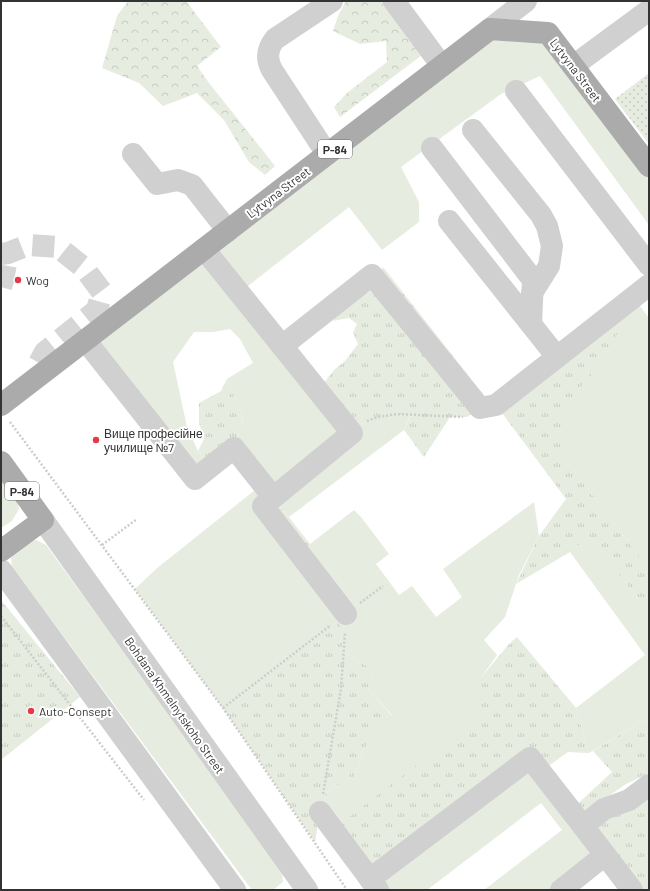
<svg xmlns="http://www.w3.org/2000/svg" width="650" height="891" viewBox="0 0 650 891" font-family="Barlow,sans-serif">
<defs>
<pattern id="grass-tufts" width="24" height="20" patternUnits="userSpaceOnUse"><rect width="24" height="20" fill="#e6ecdf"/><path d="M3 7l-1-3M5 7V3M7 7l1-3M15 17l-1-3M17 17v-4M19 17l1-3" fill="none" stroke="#c6cbc0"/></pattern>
<pattern id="forest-crowns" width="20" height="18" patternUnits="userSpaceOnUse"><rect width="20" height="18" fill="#e6ecdf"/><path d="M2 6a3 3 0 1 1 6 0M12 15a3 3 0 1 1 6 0" fill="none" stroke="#c6cbc0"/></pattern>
<pattern id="garden-dots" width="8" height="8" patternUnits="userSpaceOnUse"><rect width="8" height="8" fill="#e6ecdf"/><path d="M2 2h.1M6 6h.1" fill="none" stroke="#c6cbc0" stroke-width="1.8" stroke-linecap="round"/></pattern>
</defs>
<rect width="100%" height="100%" fill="#fff"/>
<!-- grass -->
<g fill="url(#grass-tufts)">
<path d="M383 267 483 394 480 408 467 417H450L424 457 404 430 411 415 378 417 360 425 342 420 320 388 334 370 345 361 358 344 353 333 357 324 349 318 333 321 341 309 372 290Z"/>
<path d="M638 303 591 376 573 396 566 460 649 569V613L589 537 570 552 516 584 539 536 566 499 496 405Z"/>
<path d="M227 379 243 418 234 448 209 468 198 451 204 439 199 423V403L221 391Z"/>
<path d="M1 600 80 697 1 760Z"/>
<path d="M340 619 343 652 374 670 368 689 392 716 364 749 355 776 329 790 320 812 315 842 223 708Z"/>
<path d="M517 637 576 708 589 753 568 752 543 770 370 879 332 829 474 686 509 644Z"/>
<path d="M649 717V773L626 784 578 817 571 810 612 772 593 751Z"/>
<path d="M649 781V890H632L583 826Z"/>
</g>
<!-- forest -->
<g fill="url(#forest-crowns)">
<path d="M128 1H186L221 47 197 66 209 83 275 166 265 175 249 162 224 120 197 93 163 106 139 83 102 68 117 16Z"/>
<path d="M346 1H392L430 49 340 117 334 107 347 93 387 62 386 41 360 44 333 31 338 16Z"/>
<path d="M273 497 310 544 299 554Z"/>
</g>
<!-- park -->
<g fill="#e6ecdf">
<path d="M490 29 548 33 649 166V225L540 76 501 94 401 167 419 202V222L382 250 349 207 239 293 342 420 360 425 378 417 397 414H411L404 430 289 517 273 497 300 553 310 544 354 510 361 517 389 554 376 564 399 595 412 586 436 617 462 597 443 569 534 502 539 536 519 575 505 617 484 640 497 655 475 686 479 717 340 824 320 812 329 790 355 776 364 749 376 725 392 715 368 689 374 670 343 652 340 621 344 616 223 708 135 589 156 569 255 490 234 448 243 418 227 379 253 363 240 339 230 329 213 332H194L173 362 187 427 198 451 209 468 195 479 85 340Z"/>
<path d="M637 302 649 318V569L566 460 561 437 564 414 573 396 591 376Z"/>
<path d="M1 477 17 499 19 509 12 521 1 528Z"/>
<path d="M589 537 649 613V717L589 753 576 708 645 655 570 552Z"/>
<path d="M36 540 46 545 282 869 283 882 273 890H252L12 567 11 558C19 547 23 542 36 540Z"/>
<path d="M530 758 605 855 561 890H484L562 830 541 803 427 890H378L370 879Z"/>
</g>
<!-- garden -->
<path fill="url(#garden-dots)" d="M649 73V144L615 99Z"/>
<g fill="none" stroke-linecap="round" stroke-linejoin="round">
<!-- minor-tunnel -->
<g stroke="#d6d6d6" stroke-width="22" stroke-dasharray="22 11" stroke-linecap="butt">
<path d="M1 254 8 253 28 245 58 247 84 268 102 292 97 310 45 352 39 363 43 372"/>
<path d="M1 287 3 280 8 253"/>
</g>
<!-- path -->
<g stroke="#cdcdcd" stroke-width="2.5" stroke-dasharray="2 2" stroke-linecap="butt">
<path d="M367 421 378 417 397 414 463 417"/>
<path d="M10 422 223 708 347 890"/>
<path d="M102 545 137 519"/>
<path d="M360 603 383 586"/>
<path d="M1 616 144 800"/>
<path d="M223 708 331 625"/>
<path d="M323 794 341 689 345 633"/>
</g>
<!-- minor -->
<g stroke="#d0d0d0" stroke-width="22">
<path d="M394 1 442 66"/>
<path d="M490 29 526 1"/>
<path d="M573 66 649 10"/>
<path d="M516 91 649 265"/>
<path d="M473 130 541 215 547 226 552 246 549 266 532 293"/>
<path d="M432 148 533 280 531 324"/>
<path d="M133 154 157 184 178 180 192 185 228 231"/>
<path d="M327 154 272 70C266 59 267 49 275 39L332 1"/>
<path d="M449 221 557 357"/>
<path d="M204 249 352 433 263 506 346 614"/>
<path d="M85 340 195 479 234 448 273 497"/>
<path d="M282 346 372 275 480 408 496 405 649 285"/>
<path d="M43 520 307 890"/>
<path d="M1 570 235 890"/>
<path d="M320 812 370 879"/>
<path d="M378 890 370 879 530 758 583 826"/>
<path d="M561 890 605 855"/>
<path d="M632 890 583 826 604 809 629 800 649 785"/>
</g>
<!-- major -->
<g stroke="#ababab" stroke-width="22">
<path d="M1 405 490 29 548 33 649 166"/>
<path d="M1 462 43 520 1 551"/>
</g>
</g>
<!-- markers -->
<g fill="#e63946" stroke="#fff" stroke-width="1.5">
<circle cx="18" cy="280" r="4"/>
<circle cx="96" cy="440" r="4"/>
<circle cx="31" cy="711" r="4"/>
</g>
<g text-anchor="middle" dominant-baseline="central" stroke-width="4" stroke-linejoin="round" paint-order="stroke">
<!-- shield labels -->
<g fill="#fff" stroke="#707070" stroke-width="1">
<rect x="318" y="140" width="34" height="18" rx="3"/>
<rect x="5" y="482" width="34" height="18" rx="3"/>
</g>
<g font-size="11" font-weight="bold" fill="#333">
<text x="335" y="149">Р-84</text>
<text x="22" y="491">Р-84</text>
</g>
<!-- street labels -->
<g font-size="12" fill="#333" stroke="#fff">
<text transform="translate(576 70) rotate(53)">Lytvyna Street</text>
<text transform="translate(278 192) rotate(-37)">Lytvyna Street</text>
<text transform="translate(175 705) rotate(55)">Bohdana Khmelnytskoho Street</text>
</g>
<!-- poi labels -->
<g font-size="12" fill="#333" stroke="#fff" text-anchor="start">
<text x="26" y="280">Wog</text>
<text x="104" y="433">Вище професійне<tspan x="104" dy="14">училище №7</tspan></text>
<text x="39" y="711">Auto-Consept</text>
</g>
</g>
<!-- border -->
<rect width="650" height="891" fill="none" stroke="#333333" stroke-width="4"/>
</svg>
